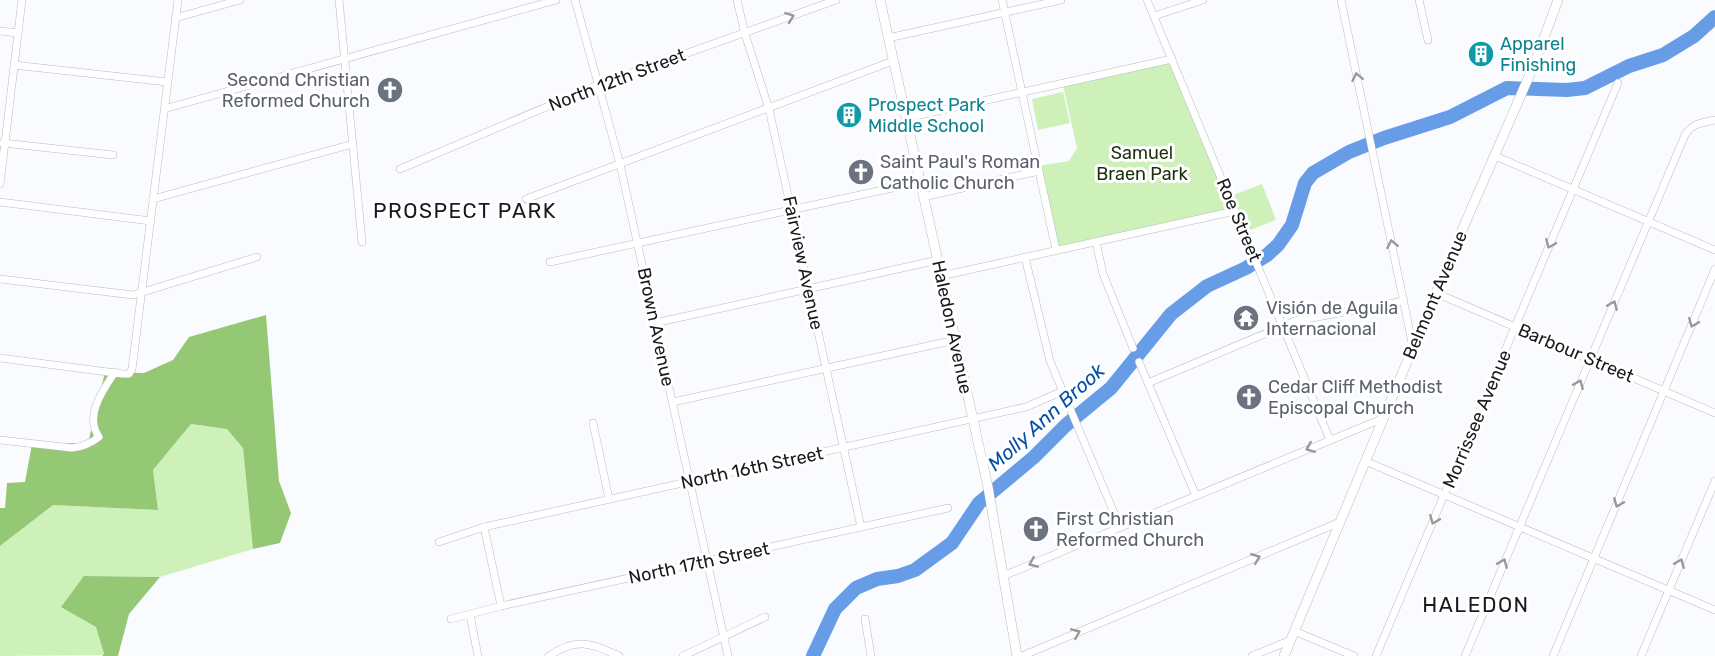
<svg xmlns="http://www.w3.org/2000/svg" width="1715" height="656" viewBox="0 0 1715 656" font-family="Rubik,sans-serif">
<rect width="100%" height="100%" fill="#fafbff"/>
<!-- green -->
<g fill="#cef1ba">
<path d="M1171 57 1234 211 1056 251 1038 166 1069 161 1077 148 1062 81Z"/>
<path d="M1063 92 1070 123 1038 130 1032 99Z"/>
<path d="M1262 184 1276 220 1248 231 1233 195Z"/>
<path d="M191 424 228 429 243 448 253 549 160 577 84 576 104 655 0 656V546L53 505 158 510 153 470Z"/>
</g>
<!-- forest -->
<g fill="#94c874">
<path d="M266 315 279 481 291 513 280 543 253 549 243 448 227 429 191 424 153 470 158 510 53 505 0 546V508H5L7 483 25 482 32 444 88 443 105 372 144 373 173 360 189 337Z"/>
<path d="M84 576 160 577 129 614 118 656H102L104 654 96 627 61 607Z"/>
</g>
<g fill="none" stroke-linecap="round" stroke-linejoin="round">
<!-- river -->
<path stroke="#679de7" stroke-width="14" d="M813 656 835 609 856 588 877 579 898 576 915 570 952 543 979 503 1034 457 1066 425 1111 388 1171 314 1207 286 1246 268 1267 255 1278 245 1292 225 1305 183 1313 173 1349 152 1384 138 1450 117 1507 88 1567 90 1585 88 1629 66 1663 55 1694 36 1715 17"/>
<defs>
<g id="minor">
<path d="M339 0 362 242"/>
<path d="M575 0 620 164 728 656"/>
<path d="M737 0 745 34 769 109 861 527"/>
<path d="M1002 0 1056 250"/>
<path d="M1147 0 1330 440"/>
<path d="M1341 0 1413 347"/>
<path d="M1419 0 1428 40"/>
<path d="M1154 16 1203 0"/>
<path d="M175 18 240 0"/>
<path d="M0 31 18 33"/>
<path d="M888 38 1061 0"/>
<path d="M14 65 167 82"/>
<path d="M164 109 556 0"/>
<path d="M906 118 1172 59"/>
<path d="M3 143 113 155"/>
<path d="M1495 156 1715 250"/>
<path d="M400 169 598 85 836 0"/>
<path d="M0 184 22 0"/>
<path d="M923 197 1039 171"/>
<path d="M153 199 353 144"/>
<path d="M526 199 893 61"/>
<path d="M0 202 151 221"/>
<path d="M1096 242 1103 274 1133 348"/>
<path d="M1025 257 1050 361 1120 527"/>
<path d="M550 262 920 182"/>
<path d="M941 276 1235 211"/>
<path d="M0 279 133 295 257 257"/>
<path d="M1436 293 1715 413"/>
<path d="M655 323 938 260"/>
<path d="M0 358 123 374H129L132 369 178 0"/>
<path d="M1139 362 1196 496"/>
<path d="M1148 383 1295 321 1404 301"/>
<path d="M673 402 955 340"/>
<path d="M593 423 609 499"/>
<path d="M0 440 72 448C83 447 90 444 99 437 84 416 103 390 115 372"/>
<path d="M1365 461 1715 610"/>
<path d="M484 527 501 606"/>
<path d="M439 542 484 527 1026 407 1063 391"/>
<path d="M1003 576 1384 418"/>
<path d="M470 615 478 656"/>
<path d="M451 619 501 606 948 508"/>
<path d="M865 619 871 656"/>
<path d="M1294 631 1354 656"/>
<path d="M549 656C576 637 590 643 619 656"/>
<path d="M683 656 765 617"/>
<path d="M1022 656 1340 522"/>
<path d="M1252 656 1291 640"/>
<path d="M1376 656 1618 83"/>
<path d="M1465 656 1685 135C1692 123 1702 123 1715 120"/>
<path d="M1553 656 1715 269"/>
<path d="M1641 656 1715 481"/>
</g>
<g id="major">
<path d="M880 0 988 487 1017 656"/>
<path d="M1284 656 1463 228 1534 65 1558 0"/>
</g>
</defs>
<!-- minor casing -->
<use href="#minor" stroke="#b9bbbf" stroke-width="8"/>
<!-- major casing -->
<use href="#major" stroke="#b9bbbf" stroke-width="10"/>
<!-- minor -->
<use href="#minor" stroke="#fff" stroke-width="7"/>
<!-- major -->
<use href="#major" stroke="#fff" stroke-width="9"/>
</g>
<!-- one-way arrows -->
<defs><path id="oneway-chevron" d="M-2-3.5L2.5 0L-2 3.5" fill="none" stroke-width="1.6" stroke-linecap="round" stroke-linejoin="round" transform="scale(1.5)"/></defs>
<g stroke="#979898">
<use href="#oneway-chevron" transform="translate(790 17) rotate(-20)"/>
<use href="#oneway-chevron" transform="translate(1357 77) rotate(-102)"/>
<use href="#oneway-chevron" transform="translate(1392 244) rotate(-101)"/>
<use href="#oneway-chevron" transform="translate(1550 244) rotate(113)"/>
<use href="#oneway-chevron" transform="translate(1613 305) rotate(-67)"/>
<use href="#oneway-chevron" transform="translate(1693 323) rotate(112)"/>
<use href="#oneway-chevron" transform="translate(1579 384) rotate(-67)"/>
<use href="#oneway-chevron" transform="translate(1310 448) rotate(158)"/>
<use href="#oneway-chevron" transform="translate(1618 503) rotate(113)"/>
<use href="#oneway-chevron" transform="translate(1434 520) rotate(113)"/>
<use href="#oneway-chevron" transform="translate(1256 558) rotate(-22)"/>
<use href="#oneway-chevron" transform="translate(1033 563) rotate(157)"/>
<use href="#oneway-chevron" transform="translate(1503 563) rotate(-67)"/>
<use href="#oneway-chevron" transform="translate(1680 563) rotate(-67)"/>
<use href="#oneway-chevron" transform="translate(1076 633) rotate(-23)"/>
</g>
<!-- icons -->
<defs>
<symbol id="building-disc" viewBox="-11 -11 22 22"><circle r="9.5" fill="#0f9aa8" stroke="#fff"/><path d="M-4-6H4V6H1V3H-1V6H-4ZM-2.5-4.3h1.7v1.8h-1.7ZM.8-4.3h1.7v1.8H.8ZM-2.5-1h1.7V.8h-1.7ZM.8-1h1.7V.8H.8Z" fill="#fff"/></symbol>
<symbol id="church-disc" viewBox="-11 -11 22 22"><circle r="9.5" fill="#6b7280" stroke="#fff"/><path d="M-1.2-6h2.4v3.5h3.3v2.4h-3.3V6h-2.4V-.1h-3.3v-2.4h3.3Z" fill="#fff"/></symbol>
<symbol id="temple-disc" viewBox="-11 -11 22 22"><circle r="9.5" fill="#6b7280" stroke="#fff"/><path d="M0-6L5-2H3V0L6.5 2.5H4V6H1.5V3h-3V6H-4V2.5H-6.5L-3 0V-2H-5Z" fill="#fff"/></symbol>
</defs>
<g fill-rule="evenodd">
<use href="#building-disc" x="1466" y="39" width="30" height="30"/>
<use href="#church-disc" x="375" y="75" width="30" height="30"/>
<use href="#building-disc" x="834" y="100" width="30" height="30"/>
<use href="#church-disc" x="846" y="157" width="30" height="30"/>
<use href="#temple-disc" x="1231" y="303" width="30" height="30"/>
<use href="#church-disc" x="1234" y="382" width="30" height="30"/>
<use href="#church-disc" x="1021" y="514" width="30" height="30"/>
</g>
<g text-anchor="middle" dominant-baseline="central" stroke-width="6" stroke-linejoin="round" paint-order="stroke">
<!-- culture labels -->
<g font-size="18" fill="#0d838f" stroke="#fff" text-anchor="start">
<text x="1500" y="44">Apparel<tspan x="1500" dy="21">Finishing</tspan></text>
<text x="868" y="105">Prospect Park<tspan x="868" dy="21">Middle School</tspan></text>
</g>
<!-- worship labels -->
<g font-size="18" fill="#5b616d" stroke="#fff" text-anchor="start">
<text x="370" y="80" text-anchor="end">Second Christian<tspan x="370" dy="21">Reformed Church</tspan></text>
<text x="880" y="162">Saint Paul's Roman<tspan x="880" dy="21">Catholic Church</tspan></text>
<text x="1266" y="308">Visión de Aguila<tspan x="1266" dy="21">Internacional</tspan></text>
<text x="1268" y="387">Cedar Cliff Methodist<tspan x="1268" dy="21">Episcopal Church</tspan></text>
<text x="1056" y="519">First Christian<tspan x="1056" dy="21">Reformed Church</tspan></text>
</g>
<!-- street labels -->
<g font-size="18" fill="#18191a" stroke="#fff">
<text transform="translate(617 80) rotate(-21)">North 12th Street</text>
<text transform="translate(1239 220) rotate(67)">Roe Street</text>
<text transform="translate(803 263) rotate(78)">Fairview Avenue</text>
<text transform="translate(1435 295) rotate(-67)">Belmont Avenue</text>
<text transform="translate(656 327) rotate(78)">Brown Avenue</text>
<text transform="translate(952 327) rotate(78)">Haledon Avenue</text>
<text transform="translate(1576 353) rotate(23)">Barbour Street</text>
<text transform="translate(1477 419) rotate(-67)">Morrissee Avenue</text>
<text transform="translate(752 468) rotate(-12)">North 16th Street</text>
<text transform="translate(699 563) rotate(-12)">North 17th Street</text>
</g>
<!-- park labels -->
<g font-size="18" fill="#1c300e" stroke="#fff">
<text x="1142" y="153">Samuel<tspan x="1142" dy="21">Braen Park</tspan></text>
</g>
<!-- water labels -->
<g font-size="20" font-style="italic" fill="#0550a7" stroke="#fff">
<text transform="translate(1046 417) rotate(-42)">Molly Ann Brook</text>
</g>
<!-- quarter labels -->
<g font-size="21" letter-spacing="1.5" fill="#18191a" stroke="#fff">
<text x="465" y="210">PROSPECT PARK</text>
<text x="1476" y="604">HALEDON</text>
</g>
</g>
</svg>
